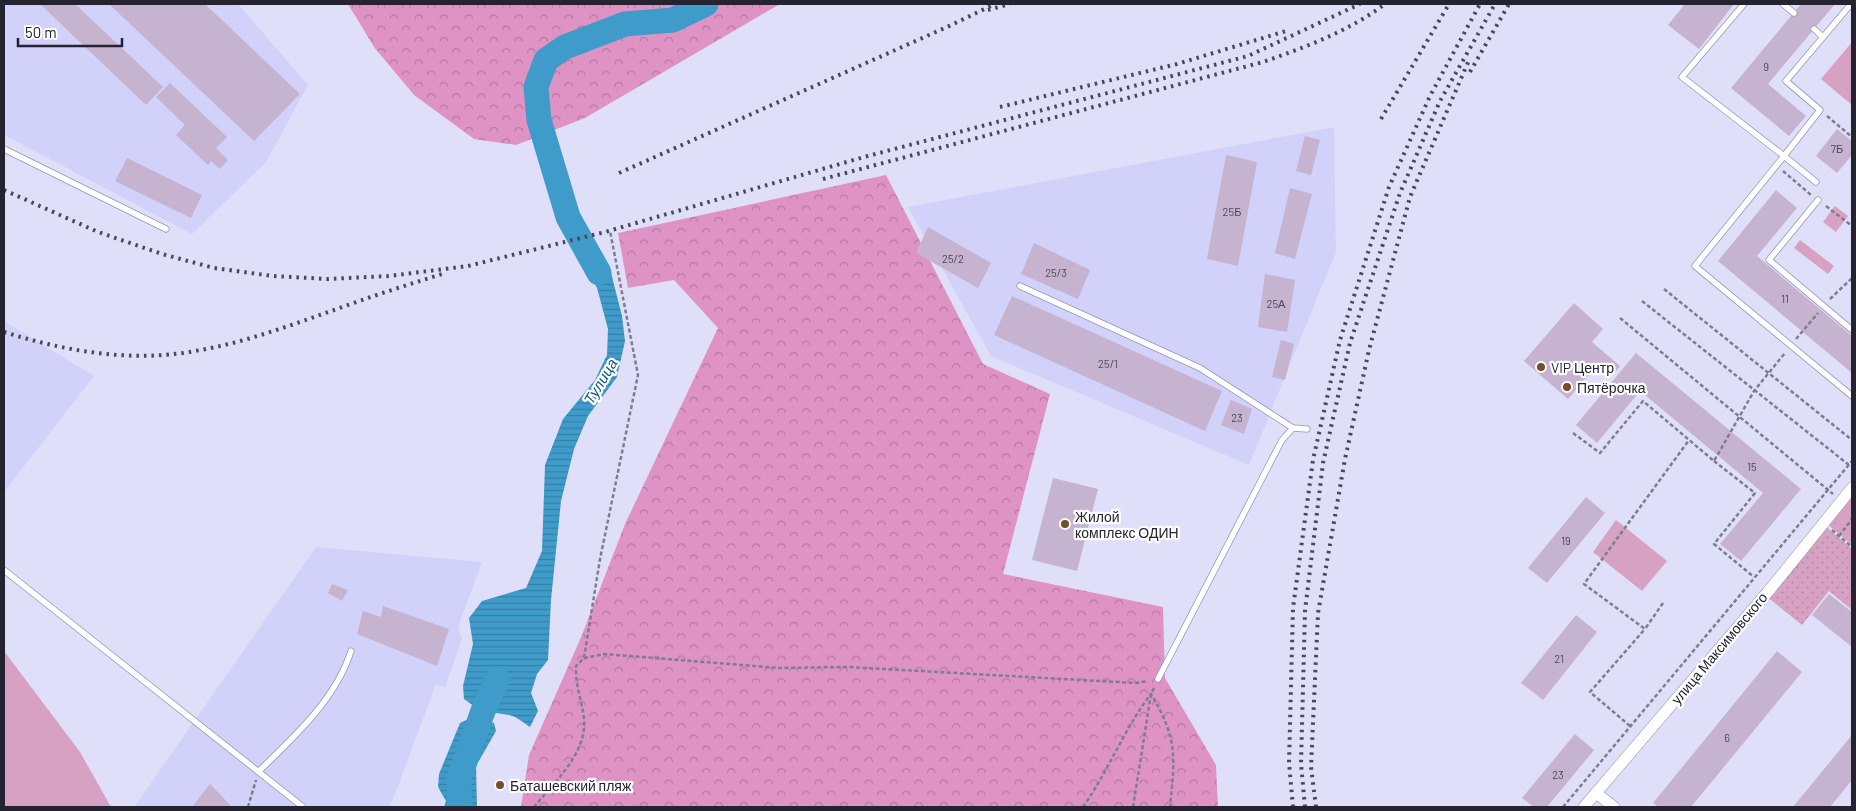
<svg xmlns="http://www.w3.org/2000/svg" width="1856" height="811" viewBox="0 0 1856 811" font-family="Barlow,sans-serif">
<defs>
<pattern id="grass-dots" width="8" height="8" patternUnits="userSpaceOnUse" patternTransform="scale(1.25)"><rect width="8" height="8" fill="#d7a1c3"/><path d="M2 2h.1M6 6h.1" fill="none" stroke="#b88aa8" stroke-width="1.8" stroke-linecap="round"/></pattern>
<pattern id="forest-crowns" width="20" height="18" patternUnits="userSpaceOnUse" patternTransform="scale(1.25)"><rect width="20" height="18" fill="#df93c4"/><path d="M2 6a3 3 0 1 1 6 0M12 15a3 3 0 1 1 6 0" fill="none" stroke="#b578a0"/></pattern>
<pattern id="water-rules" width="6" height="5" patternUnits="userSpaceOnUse" patternTransform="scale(1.25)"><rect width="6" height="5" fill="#3f9cca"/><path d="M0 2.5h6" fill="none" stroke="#357fa4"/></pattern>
</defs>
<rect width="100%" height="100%" fill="#e0dffa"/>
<!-- built -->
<g fill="#d2d1f9">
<path d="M4 4H238L308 85 266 162 192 234 4 135Z"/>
<path d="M1334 127 1336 252 1249 465 991 356 908 207Z"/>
<path d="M4 321 94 376 4 492Z"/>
<path d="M316 547 482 562 458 627 462 639 445 687 436 684 390 807H134Z"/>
</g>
<!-- grass -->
<path fill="url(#grass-dots)" d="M1824 525 1852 549V610L1829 591 1802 625 1766 596Z"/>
<!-- forest -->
<g fill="url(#forest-crowns)">
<path d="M348 4H780L585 118 516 145 474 139 414 95 374 47Z"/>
<path d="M886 175 983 364 1050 394 1003 574 1163 607 1165 678 1216 765 1218 807H521L529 755 582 635 625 524 718 328 674 280 628 288 618 233Z"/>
</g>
<!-- green -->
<g fill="#d7a1c3">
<path d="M1852 42V105L1821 79Z"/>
<path d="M1835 206 1848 216 1836 232 1823 222Z"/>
<path d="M1800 240 1834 266 1828 274 1794 248Z"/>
<path d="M1852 491V545L1826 523Z"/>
<path d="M1616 520 1667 561 1642 591 1593 552Z"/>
<path d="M4 651 80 752 111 807H4Z"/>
</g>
<!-- water -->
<g fill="url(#water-rules)">
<path d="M595 241 609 265 622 316 625 341 617 377 588 416 574 449 561 501 551 600 548 660 537 674 531 693 538 711 530 727C524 723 516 716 509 715 491 712 479 711 464 699L463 686 473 644 469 618 482 601 526 588 542 551 545 465 563 419 595 380 607 355 608 329 597 288 576 246Z"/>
<path d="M473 717 494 723 496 731 476 766 477 807H444L446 801 438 787 439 774 460 723Z"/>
</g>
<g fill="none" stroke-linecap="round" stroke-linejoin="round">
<!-- river -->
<g stroke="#3f9cca" stroke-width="25">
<path d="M599 273 568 217 539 120 536 87 546 60 565 47 625 24 673 20 706 4"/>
<path d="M459 807V778L483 711 497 679"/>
</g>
</g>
<!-- building -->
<g fill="#c6b3cf">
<path d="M40 4H75L163 87 146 105Z"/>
<path d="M109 4H205L300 94 254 141Z"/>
<path d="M1685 4H1734L1699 49 1668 25Z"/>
<path d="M1801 4H1835L1768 84 1806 116 1789 136 1731 88Z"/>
<path d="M170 83 227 137 216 148 228 160 220 169 211 161 208 165 176 135 185 125 156 97Z"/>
<path d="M1837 129 1852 141V155L1837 173 1816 156Z"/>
<path d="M1305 136 1320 140 1311 175 1296 171Z"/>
<path d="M1226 155 1257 162 1238 266 1207 259Z"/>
<path d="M127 158 202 195 191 218 115 181Z"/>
<path d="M1290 188 1312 194 1295 259 1275 253Z"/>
<path d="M1776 190 1797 208 1757 256 1852 336V373L1718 261Z"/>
<path d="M928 227 991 263 978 288 916 253Z"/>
<path d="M1034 243 1090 270 1078 299 1021 274Z"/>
<path d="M1265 274 1295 280 1287 332 1258 327Z"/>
<path d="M1012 296 1222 391 1205 431 994 335Z"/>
<path d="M1574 303 1603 329 1592 342 1620 366 1613 375 1599 363 1568 399 1524 361Z"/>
<path d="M1281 340 1294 344 1285 380 1272 377Z"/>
<path d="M1636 353 1801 489 1741 561 1720 544 1763 493 1640 391 1597 443 1576 425Z"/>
<path d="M1231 400 1252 409 1244 434 1221 425Z"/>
<path d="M1053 478 1098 489 1077 571 1032 560Z"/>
<path d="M1586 497 1605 513 1547 583 1528 568Z"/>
<path d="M332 584 348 590 342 601 328 593Z"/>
<path d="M1829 594 1852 612V647L1812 615Z"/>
<path d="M383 606 449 629 437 666 357 634 363 611 381 617Z"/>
<path d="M1576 615 1597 632 1543 700 1521 683Z"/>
<path d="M1777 651 1802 672 1691 807H1659L1653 803Z"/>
<path d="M1575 734 1594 750 1547 807H1534L1522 798Z"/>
<path d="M1852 735V780L1830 807H1793Z"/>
<path d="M210 784 232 807H192Z"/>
</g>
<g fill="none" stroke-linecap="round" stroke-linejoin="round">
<defs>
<g id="lane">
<path d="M1744 4 1682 77 1784 156 1695 266 1852 396"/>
<path d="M1783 4 1794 13"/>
<path d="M1814 29 1823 37"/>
<path d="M4 149 166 229"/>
<path d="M1816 182 1784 156 1820 110 1786 81 1851 4"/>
<path d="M1818 200 1769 260 1852 330"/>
<path d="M1020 286 1200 368 1293 428 1307 429"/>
<path d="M4 570 303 807"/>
<path d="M1158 679 1282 440 1293 428"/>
<path d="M259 771C294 737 336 699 351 651"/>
</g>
<g id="street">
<path d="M1596 793 1614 807"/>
<path d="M1584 807 1767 593 1852 488"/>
</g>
</defs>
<!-- lane casing -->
<use href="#lane" stroke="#9695b4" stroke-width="7"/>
<!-- street casing -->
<use href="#street" stroke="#9695b4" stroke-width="12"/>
<!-- path -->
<g stroke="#7e7d90" stroke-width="2.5" stroke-dasharray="4 2.5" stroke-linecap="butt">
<path d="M1827 116 1852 137"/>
<path d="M1783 171 1811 195"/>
<path d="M1826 206 1852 226"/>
<path d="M1664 289 1852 440"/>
<path d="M1830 299 1852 278"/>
<path d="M1642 301 1849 465"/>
<path d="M1620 318 1833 494"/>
<path d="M1796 339 1818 313"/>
<path d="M1573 433 1600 453 1643 401 1714 461 1754 391 1785 353"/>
<path d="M1714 461 1755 493 1714 544 1754 577"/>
<path d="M1832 530 1852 547"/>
<path d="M1839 536 1852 519"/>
<path d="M1663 603 1645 629 1584 584 1689 440"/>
<path d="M584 658 604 654 779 668 848 667 1136 683 1148 681"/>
<path d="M1630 726 1590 692 1645 629"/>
<path d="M248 807 256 780"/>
<path d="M534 807C554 782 587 754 584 719 582 701 575 685 576 666L584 658 600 559 638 375 610 231"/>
<path d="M1083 807C1109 770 1124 729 1151 694 1178 739 1175 757 1170 807"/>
<path d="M1133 807 1151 694 1155 686"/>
<path d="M1563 807 1852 461"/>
</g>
<!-- lane -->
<use href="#lane" stroke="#fff" stroke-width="5.5"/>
<!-- street -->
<use href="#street" stroke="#fff" stroke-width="11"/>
<!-- rail -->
<g stroke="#494857" stroke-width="4" stroke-dasharray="2.5 5" stroke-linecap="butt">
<path d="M988 10 1010 4"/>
<path d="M1470 72 1509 4"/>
<path d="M1000 107 1177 64 1286 31"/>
<path d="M1381 119 1449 4"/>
<path d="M619 173 947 27 995 4"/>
<path d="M823 179 1263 62C1306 47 1349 31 1385 4"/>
<path d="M4 190 98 232 162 254 214 268 273 276 328 279 389 276 468 266 605 232 864 157 1248 56 1360 4"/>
<path d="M4 332C65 351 131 363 195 351 244 343 291 325 337 309 372 296 407 285 442 274"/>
<path d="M1293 807 1289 763 1293 608 1313 460 1340 340 1389 187 1430 96 1480 4"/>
<path d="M1305 807 1301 764 1305 611 1323 463 1350 343 1400 193 1440 101 1495 4"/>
<path d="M1316 807 1311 767 1318 613 1345 459 1369 350 1410 197 1469 60"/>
</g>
</g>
<!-- markers -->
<g fill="#744d2b" stroke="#fff" stroke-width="2">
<circle cx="1541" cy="367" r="5"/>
<circle cx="1567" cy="387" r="5"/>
<circle cx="1065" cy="524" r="5"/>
<circle cx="500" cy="785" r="5"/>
</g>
<g text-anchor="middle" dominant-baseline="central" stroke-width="4.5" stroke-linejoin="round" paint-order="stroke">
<!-- number labels -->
<g font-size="11" fill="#4c4757">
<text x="1766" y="66">9</text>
<text x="1837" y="148">7Б</text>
<text x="1232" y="211">25Б</text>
<text x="953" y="258">25/2</text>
<text x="1056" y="272">25/3</text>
<text x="1785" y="298">11</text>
<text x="1276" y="303">25А</text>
<text x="1108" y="363">25/1</text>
<text x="1237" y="417">23</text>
<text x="1752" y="466">15</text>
<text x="1566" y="540">19</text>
<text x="1559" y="658">21</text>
<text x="1727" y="737">6</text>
<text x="1558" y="774">23</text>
</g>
<!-- poi labels -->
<g font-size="14" fill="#24232f" stroke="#fff" text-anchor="start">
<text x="1551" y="367">VIP Центр</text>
<text x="1577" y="387">Пятёрочка</text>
<text x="1075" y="516">Жилой<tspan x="1075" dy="16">комплекс ОДИН</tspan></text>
<text x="510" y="785">Баташевский пляж</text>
</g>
<!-- street labels -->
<g font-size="14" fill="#24232f" stroke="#fff">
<text transform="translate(1719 648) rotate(-50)">улица Максимовского</text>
</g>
<!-- water labels -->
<g font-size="15" font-style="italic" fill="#115979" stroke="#fff">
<text transform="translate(600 381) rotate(-59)">Тулица</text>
</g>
</g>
<!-- border -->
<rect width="1856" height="811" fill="none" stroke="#24232f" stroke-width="10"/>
<!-- scale -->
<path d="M18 38v8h104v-8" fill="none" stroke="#24232f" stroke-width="2.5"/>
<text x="25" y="38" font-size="15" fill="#24232f" stroke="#ffffff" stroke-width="4" paint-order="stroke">50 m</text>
</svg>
